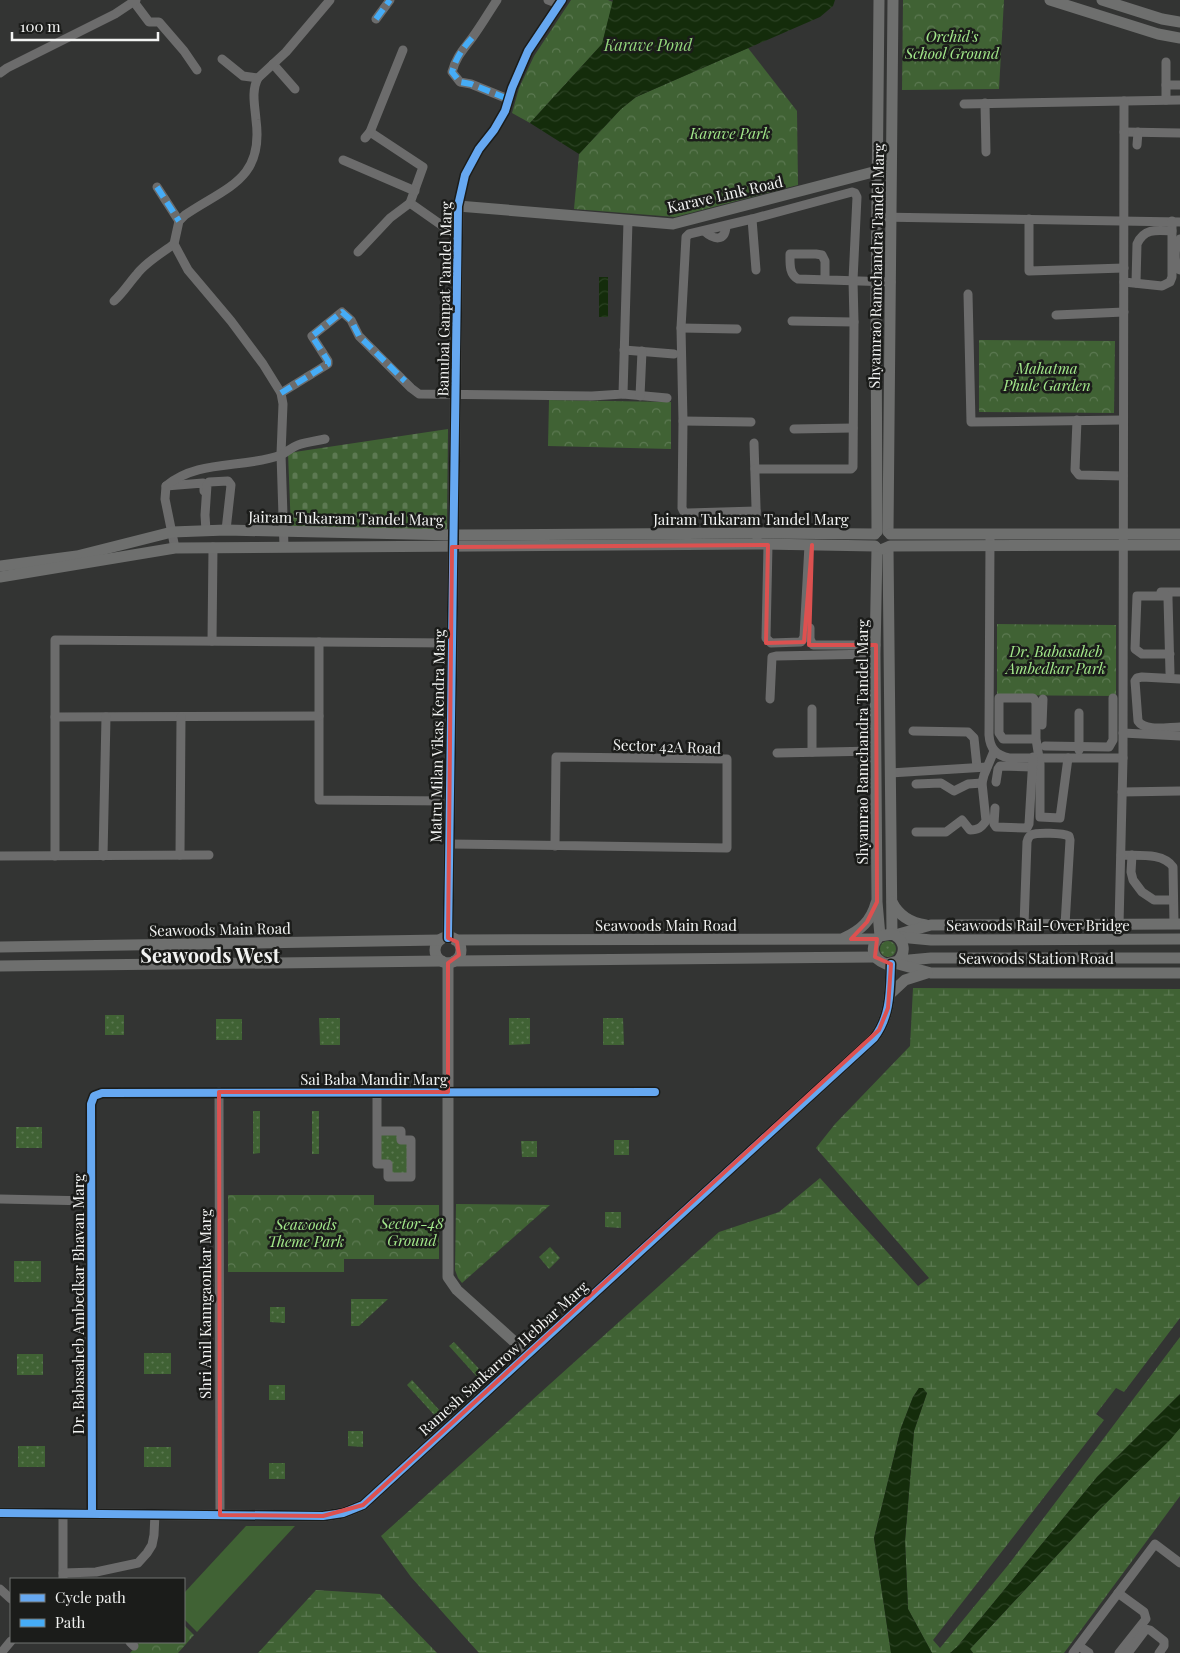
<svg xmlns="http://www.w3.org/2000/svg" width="1180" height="1653" viewBox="0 0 1180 1653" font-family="'Playfair Display',serif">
<defs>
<pattern id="grass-dots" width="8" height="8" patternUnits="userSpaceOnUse" patternTransform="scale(1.25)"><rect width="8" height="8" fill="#406234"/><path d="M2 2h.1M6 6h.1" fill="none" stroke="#5c7952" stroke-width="1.8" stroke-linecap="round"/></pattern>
<pattern id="wetland-marsh" width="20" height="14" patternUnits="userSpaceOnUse" patternTransform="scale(1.25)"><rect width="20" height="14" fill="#406234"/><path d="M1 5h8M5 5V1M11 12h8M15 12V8" fill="none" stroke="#5c7952"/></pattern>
<pattern id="cemetery-stones" width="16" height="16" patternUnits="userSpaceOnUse" patternTransform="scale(1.25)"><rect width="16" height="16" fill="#406234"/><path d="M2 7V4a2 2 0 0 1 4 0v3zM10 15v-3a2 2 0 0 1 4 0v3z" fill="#5c7952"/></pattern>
<pattern id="park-crowns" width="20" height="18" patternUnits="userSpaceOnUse" patternTransform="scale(1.25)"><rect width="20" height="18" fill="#406234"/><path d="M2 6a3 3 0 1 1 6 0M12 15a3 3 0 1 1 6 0" fill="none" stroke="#5c7952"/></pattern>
<pattern id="water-waves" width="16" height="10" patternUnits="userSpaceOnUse" patternTransform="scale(1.25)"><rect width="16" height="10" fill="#142c0b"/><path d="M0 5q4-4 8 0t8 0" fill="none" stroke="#2b4123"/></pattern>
</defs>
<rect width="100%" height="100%" fill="#333433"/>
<!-- grass -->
<g fill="url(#grass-dots)">
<circle cx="888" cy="949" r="8"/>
<rect x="105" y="1015" width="19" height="20"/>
<path d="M319 1018H340V1045H320Z"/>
<path d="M509 1018H530V1044L509 1045Z"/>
<path d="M603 1018H623L624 1045H603Z"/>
<rect x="216" y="1019" width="26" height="21"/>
<path d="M253 1111H260V1153L253 1154Z"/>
<rect x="312" y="1111" width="7" height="43"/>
<rect x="16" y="1127" width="26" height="21"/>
<path d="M377 1131H401V1140H411V1177H388V1164H377Z"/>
<rect x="614" y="1140" width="15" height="15"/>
<path d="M521 1141H537V1157H522Z"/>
<path d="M605 1212H621V1228L605 1227Z"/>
<path d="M550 1247 560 1258 549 1269 539 1257Z"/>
<rect x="14" y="1261" width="27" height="21"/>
<path d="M351 1299H388L359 1326H351Z"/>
<path d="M270 1307H285V1323L270 1322Z"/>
<path d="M454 1342 483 1373 478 1378 449 1346Z"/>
<rect x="144" y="1353" width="27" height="21"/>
<rect x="17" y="1354" width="26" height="21"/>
<path d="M412 1380 441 1412 436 1417 407 1385Z"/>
<rect x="269" y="1385" width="16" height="15"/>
<path d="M348 1431H363V1447L348 1446Z"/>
<rect x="18" y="1446" width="27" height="21"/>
<rect x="144" y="1447" width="27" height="20"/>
<rect x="269" y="1463" width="16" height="16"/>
</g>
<!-- wetland -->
<g fill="url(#wetland-marsh)">
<path d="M913 988 1180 989V1318L1124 1392 1116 1388 1096 1414 1104 1420 933 1640 940 1648 1009 1564 1180 1337V1394L1097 1477 957 1647 950 1653H932L908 1609 905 1541 914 1431 927 1393 919 1388 913 1397 901 1428 874 1538 891 1653H479L411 1577 381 1536 719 1232 779 1212 820 1178 918 1286 929 1278 816 1148 835 1124 910 1046Z"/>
<path d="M1180 1428V1496L1064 1653H973L970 1649 1100 1509Z"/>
<path d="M316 1590 380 1594 437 1653H258Z"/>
</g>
<!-- cemetery -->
<path fill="url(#cemetery-stones)" d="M448 429 447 529 291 530 288 453Z"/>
<!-- park -->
<g fill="url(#park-crowns)">
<path d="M571 0H608L613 2 602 44 530 123 512 113 519 88 534 56Z"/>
<path d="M903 0H1004L999 89 902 90Z"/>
<path d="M748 48 797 111 798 185 675 217 574 209 579 154 621 109 636 97Z"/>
<path d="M979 340 1115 341 1114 413 979 412Z"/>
<path d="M549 400 671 402V449L548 446Z"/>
<path d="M997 624 1116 625V696L997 695Z"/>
<path d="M228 1195H374V1205H439V1259H344V1272H228Z"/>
<path d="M456 1204 550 1205 462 1283 458 1278 455 1270Z"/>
<path d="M184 1625 194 1635 178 1653H130L140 1642H184Z"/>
</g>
<!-- pitch -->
<path fill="#406234" d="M246 1526H295L197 1632 184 1619V1593Z"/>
<!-- water -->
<g fill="url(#water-waves)">
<path d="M613 0H835L833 6 820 17 636 97 621 109 579 154 530 123 602 44Z"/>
<rect x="599" y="277" width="9" height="40"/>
<path d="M919 1388H923L927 1393 914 1431 905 1541 908 1609 932 1653H891L874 1538 901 1428 913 1397Z"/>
<path d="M1180 1394V1428L1171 1439 1100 1509 970 1649 973 1653H950L957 1647 1097 1477Z"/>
</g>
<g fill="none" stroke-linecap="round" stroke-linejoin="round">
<!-- street -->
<g stroke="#6c6c6c" stroke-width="9">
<path d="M497 0C489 12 481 26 472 38 463 50 456 57 452 72L460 82 471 84 508 99"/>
<path d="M548 0 559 4"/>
<path d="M134 2 149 22H159L184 51 197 70"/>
<path d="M376 19 390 0"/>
<path d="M222 59 243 76 258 78"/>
<path d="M273 64 295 89"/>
<path d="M0 73 7 68 115 14 136 0"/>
<path d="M1166 85H1180"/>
<path d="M1166 100V62"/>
<path d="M985 103 986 152"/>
<path d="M964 104 1180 100"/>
<path d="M370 132 423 167 410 203 457 236"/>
<path d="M1124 132 1180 133"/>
<path d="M365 138 370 132 403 50"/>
<path d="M1137 145 1138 132"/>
<path d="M343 160 415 191"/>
<path d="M157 187 179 221"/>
<path d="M458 206 465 175 479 149 494 130 505 111 512 88 528 51 562 0"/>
<path d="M877 217 1180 222"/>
<path d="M752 219 756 270"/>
<path d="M1029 219V271L1124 268"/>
<path d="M704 231C714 240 725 242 726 226"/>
<path d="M1180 239C1174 247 1174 260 1178 269L1180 270"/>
<path d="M358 252 390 218 410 203"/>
<path d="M825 280V261L822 255 816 254H790C790 264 789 274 798 279L891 282"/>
<path d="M1124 282 1162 286 1170 282 1172 277V221"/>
<path d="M1136 283 1137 244C1144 228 1157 230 1172 231"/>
<path d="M968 294 971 422 1123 420"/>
<path d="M114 301C123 293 129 283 137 274 146 262 162 253 174 244"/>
<path d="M1056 315 1124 312"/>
<path d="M792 321 854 322"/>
<path d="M681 328 737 329"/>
<path d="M624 350 674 354"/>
<path d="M281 393 328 364V361L312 336 342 312 351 320 359 336 411 388 419 394 592 396 623 394 628 221"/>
<path d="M623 394 667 398"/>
<path d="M640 396 642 351"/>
<path d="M1077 420 1075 470 1079 475 1123 476"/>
<path d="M683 421 751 422"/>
<path d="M794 429 853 428"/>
<path d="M754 443 757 539"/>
<path d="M755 469H851L853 467 854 322 853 280 857 197 855 193 852 192 752 219 689 234 686 237 681 328 683 421 682 508 684 512 688 513 756 511"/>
<path d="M166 486 203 483 204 484V491"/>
<path d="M206 531 205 515 207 485 209 482 228 481 231 485 226 530"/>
<path d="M990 539 989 735C990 749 996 755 1009 758H1123"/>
<path d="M768 545 766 638 771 643 801 642 804 637 809 545"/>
<path d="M284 547 281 454 283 404 281 393 263 364 231 321 188 270 174 244 179 221 185 215C226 187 264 180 256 120 255 106 251 91 258 78L286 52 330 0"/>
<path d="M175 548 165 499 166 486C198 459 243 469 281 455 287 452 292 447 298 445 307 442 316 441 325 439"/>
<path d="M1161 592H1180"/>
<path d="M810 628V639L813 645H876"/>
<path d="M212 641 213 547"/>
<path d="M319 642V800L450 801"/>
<path d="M1170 654H1142L1135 649 1137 596H1168V599L1170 673"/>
<path d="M1180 679 1142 677 1137 678 1135 681 1138 721C1145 732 1168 727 1180 727"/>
<path d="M770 699 772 657 776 656 875 654"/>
<path d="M812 709V752"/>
<path d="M1079 713V750"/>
<path d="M55 717 319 716"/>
<path d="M1042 725 1043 699"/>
<path d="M913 731 968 732 974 738 977 767"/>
<path d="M1123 733 1180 736"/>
<path d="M1036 739H1003L999 733V698H1033L1036 702V739L1040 764V817L1060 818 1068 758"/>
<path d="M1045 746 1109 747 1113 740V698"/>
<path d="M777 753 876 751"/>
<path d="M890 773 987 767"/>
<path d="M996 782 998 769 1000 766 1033 767"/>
<path d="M916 784 941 783 954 791 968 784 982 783"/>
<path d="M1122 792 1180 791"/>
<path d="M995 808 994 824 996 827 1027 828 1029 824 1033 757"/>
<path d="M916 832H946L962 820 970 830C978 830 981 828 986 821L982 783 984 775 994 751"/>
<path d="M450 844 727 848V759L556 757 555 846"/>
<path d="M180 855 181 717"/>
<path d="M1121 855C1137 856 1163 852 1173 867L1174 924"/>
<path d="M1132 855 1131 872 1133 880 1142 892 1154 900H1173"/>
<path d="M0 856 209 855"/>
<path d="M55 856V640L452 643"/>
<path d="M103 856 106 717"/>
<path d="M1024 925 1027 842C1028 839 1028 837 1031 835 1037 832 1063 833 1069 836L1070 840 1065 925"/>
<path d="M1119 925 1123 758 1124 101"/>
<path d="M219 1092 220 1515"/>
<path d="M377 1092C377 1116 377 1140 377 1164H388V1177H411V1140H401V1131H377"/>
<path d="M0 1199 91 1201"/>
<path d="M63 1513V1579"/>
<path d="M92 1513 91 1104 94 1096 102 1093 655 1092"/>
<path d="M63 1573 96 1572 138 1563 147 1553 152 1545 154 1535 155 1514"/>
<path d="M0 1589 11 1599"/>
<path d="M1118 1593 1144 1612 1146 1619 1119 1653"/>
<path d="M130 1642 134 1646"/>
<path d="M1079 1646 1089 1653"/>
<path d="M1 1653 11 1641"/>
<path d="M1073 1653 1155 1544 1180 1563"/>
<path d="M1128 1653 1146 1629 1150 1630 1164 1641V1646L1159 1653"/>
</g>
<!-- secondary -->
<g stroke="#6e6f6e" stroke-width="11">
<path d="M1050 0 1158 34 1180 38"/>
<path d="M1102 0 1162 19 1180 22"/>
<path d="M877 532 876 302 879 0"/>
<path d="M888 532 893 0"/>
<path d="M890 534H1180"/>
<path d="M877 548 875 654 877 902 880 936"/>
<path d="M888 548 892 934"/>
<path d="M883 549 890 546 1180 545"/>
<path d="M0 566 77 556 172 532 226 530 454 535 757 533 875 534"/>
<path d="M0 577 175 548 757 544 875 546"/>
<path d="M892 902C899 916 911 923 926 925"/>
<path d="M895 935 931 925 1180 924"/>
<path d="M899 937 931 940 1180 939"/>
<circle cx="448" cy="950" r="13"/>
<path d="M448 938 458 206 673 224 877 171"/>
<path d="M844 938C861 930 871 921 876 903"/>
<path d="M455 940 877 939"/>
<path d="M0 947 440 940"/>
<path d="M454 961 875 957"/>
<path d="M898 961C907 951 904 939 892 934L880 936C869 946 872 959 886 964L898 961 931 958H1180"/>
<path d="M448 963V1277L457 1290 528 1354"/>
<path d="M898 964 931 973H1180"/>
<path d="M0 966 442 961"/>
<path d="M890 994 905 980 927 973"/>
<path d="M0 1513 323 1516 343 1513 363 1505 874 1038C891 1016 890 990 891 964"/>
</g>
<!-- quiet -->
<g stroke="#46acf6" stroke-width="6" stroke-dasharray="12 6" stroke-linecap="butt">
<path d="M376 19 390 0"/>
<path d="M472 38C462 49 456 58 452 72L460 82 471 84 508 99"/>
<path d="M157 187 179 221"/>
<path d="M281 393 328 364V361L312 336 342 312 351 320 359 336 405 381"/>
</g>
<defs>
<g id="cycleway">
<path d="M448 938 458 206 465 175 479 149 494 130 505 111 512 88 528 51 562 0"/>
<path d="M0 1513 323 1516 343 1513 363 1505 874 1038C891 1016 890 990 891 964"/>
<path d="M92 1513 91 1104 94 1096 102 1093 655 1092"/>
</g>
</defs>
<!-- cycleway casing -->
<use href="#cycleway" stroke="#1b1c1a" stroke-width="11"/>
<!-- cycleway -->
<use href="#cycleway" stroke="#66a8f1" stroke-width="8"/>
</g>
<!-- marked area -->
<path fill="none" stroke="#dc5150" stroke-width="4" stroke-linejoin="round" d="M768 545 766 643 804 642 812 545 809 645H876L877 902 867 922 851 939H877L875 957 891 964 888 1008 879 1030 363 1505 323 1516 220 1515 219 1092H448V963L459 955 457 942 448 938 452 547Z"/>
<g text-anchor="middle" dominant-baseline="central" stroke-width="5" stroke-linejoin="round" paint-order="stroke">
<!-- park labels -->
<g font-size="15" font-style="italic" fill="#a2e88a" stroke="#1b1c1a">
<text x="952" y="36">Orchid's<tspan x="952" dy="17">School Ground</tspan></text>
<text x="730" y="133">Karave Park</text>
<text x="1047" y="368">Mahatma<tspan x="1047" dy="17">Phule Garden</tspan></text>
<text x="1056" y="651">Dr. Babasaheb<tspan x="1056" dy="17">Ambedkar Park</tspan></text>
<text x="412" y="1223">Sector-48<tspan x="412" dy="17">Ground</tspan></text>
<text x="306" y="1224">Seawoods<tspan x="306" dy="17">Theme Park</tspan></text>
</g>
<!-- street labels -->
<g font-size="15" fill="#f2f3f2" stroke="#1b1c1a">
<text transform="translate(725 194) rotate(-13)">Karave Link Road</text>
<text transform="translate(876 266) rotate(-89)">Shyamrao Ramchandra Tandel Marg</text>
<text transform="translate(444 299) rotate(-89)">Banubai Ganpat Tandel Marg</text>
<text transform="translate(346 518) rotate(1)">Jairam Tukaram Tandel Marg</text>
<text x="751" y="519">Jairam Tukaram Tandel Marg</text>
<text transform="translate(437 736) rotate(-89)">Matru Milan Vikas Kendra Marg</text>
<text transform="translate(862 742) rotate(-90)">Shyamrao Ramchandra Tandel Marg</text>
<text transform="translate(667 746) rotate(2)">Sector 42A Road</text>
<text x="666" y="925">Seawoods Main Road</text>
<text x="1038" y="925">Seawoods Rail-Over Bridge</text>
<text transform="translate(220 929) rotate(-1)">Seawoods Main Road</text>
<text x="1036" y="958">Seawoods Station Road</text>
<text x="374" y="1079">Sai Baba Mandir Marg</text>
<text transform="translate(78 1304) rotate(-90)">Dr. Babasaheb Ambedkar Bhavan Marg</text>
<text transform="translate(205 1304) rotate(-90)">Shri Anil Kanngaonkar Marg</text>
<text transform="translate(503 1358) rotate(-42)">Ramesh Sankarrow Hebbar Marg</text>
</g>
<!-- water labels -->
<g font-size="16" font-style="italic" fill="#94d97d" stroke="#1b1c1a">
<text x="648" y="44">Karave Pond</text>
</g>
<!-- district labels -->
<g font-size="20" font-weight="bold" fill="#f2f3f2" stroke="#1b1c1a">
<text x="210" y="954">Seawoods West</text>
</g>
</g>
<!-- legend -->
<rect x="10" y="1578" width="175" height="65" fill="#1b1c1a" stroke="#717270"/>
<rect x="20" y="1594" width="25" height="8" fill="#66a8f1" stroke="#717270"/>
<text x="55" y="1603" font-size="15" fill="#f2f3f2">Cycle path</text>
<rect x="20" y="1619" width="25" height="8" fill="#46acf6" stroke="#717270"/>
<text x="55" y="1628" font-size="15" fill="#f2f3f2">Path</text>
<!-- scale -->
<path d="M12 32v8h146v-8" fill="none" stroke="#f2f3f2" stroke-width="2.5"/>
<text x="20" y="32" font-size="15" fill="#f2f3f2" stroke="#1b1c1a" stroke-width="4" paint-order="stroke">100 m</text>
</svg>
